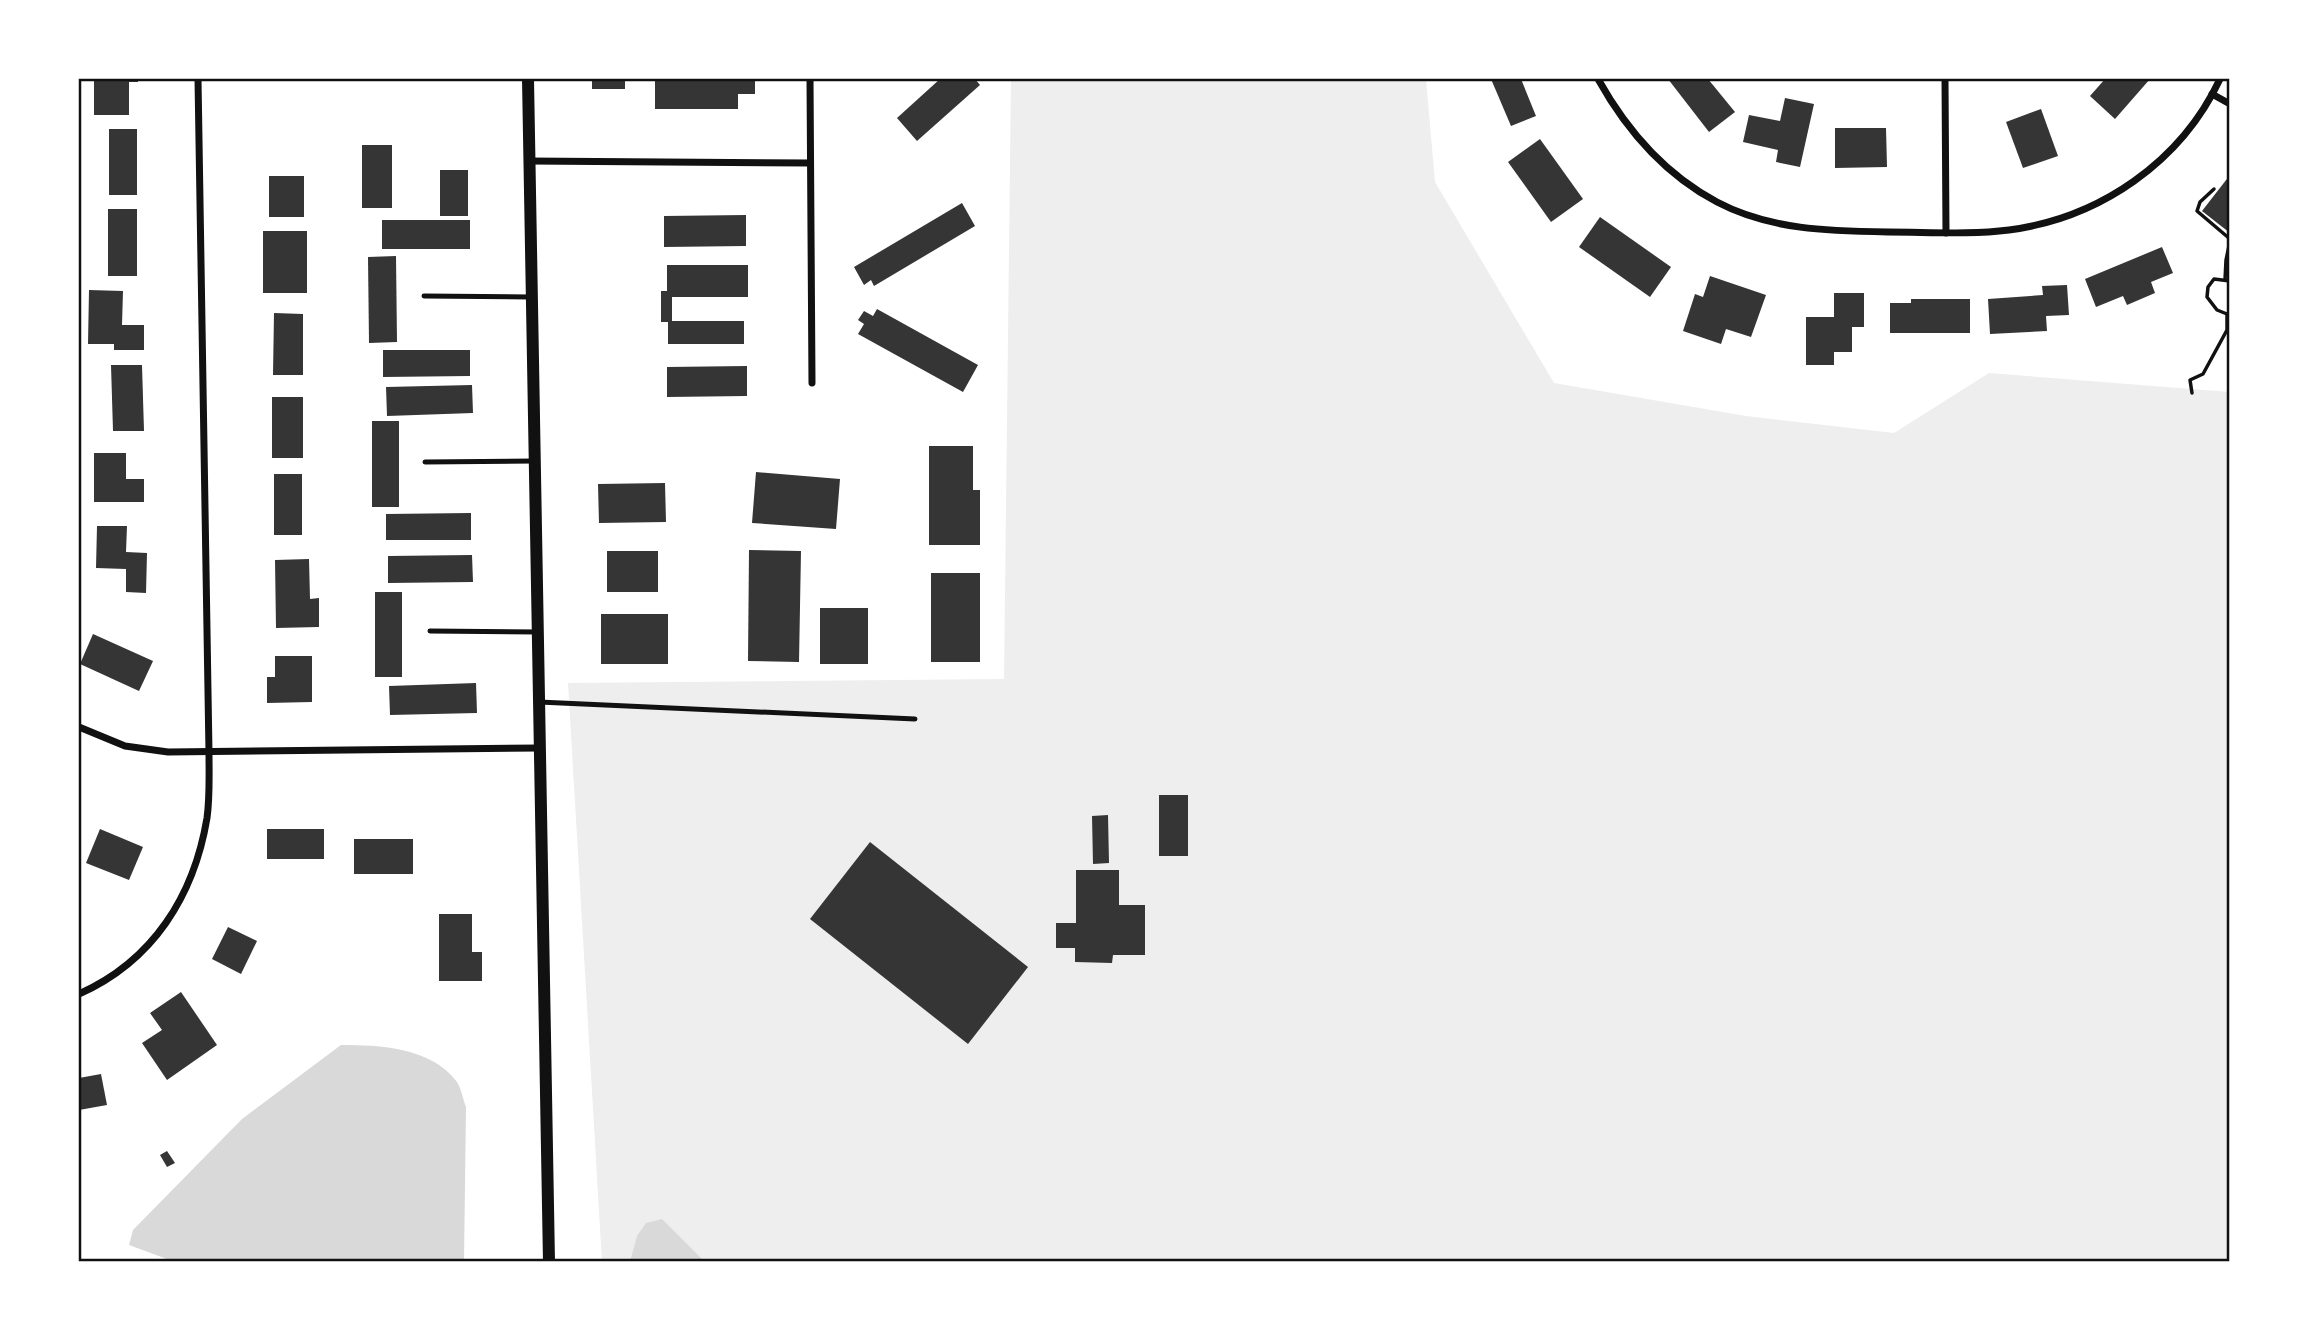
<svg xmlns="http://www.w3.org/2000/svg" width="2309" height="1341" viewBox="0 0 2309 1341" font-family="'Public Sans',sans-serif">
<rect width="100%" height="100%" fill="#fff"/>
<!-- green -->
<path fill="#eee" d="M1011 79H1426L1435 182 1554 383 1746 416 1894 433 1989 373 2230 392V1262H602L568 683 1004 679Z"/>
<!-- water -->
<g fill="#d9d9d9">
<path d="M341 1045C380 1045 431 1047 457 1082 461 1088 463 1099 466 1107L464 1262H175L129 1245 133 1230 242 1119Z"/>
<path d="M662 1219 705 1262H630L637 1236 646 1223Z"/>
</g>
<!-- building -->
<g fill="#353535">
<path d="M94 79H138V82H129V115H94Z"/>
<rect x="592" y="79" width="33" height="10"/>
<path d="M655 79H755V94H738V109H655Z"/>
<path d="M940 79H975L980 85 917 141 897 118Z"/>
<path d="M1491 79H1521L1536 116 1511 126Z"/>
<path d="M1668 79H1708L1735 112 1709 132Z"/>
<path d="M2105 79H2150L2115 119 2090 96Z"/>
<path d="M1785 98 1814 104 1800 167 1776 162 1778 150 1743 142 1749 115 1780 121Z"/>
<path d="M2041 109 2058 156 2023 168 2006 122Z"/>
<path d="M1835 128H1886L1887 167 1835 168Z"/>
<rect x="109" y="129" width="28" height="66"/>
<path d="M1540 139 1583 199 1551 222 1508 162Z"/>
<rect x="362" y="145" width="30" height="63"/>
<rect x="440" y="170" width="28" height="46"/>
<path d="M2230 175V233L2202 211Z"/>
<rect x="269" y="176" width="35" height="41"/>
<path d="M962 203 975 226 874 286 871 280 864 285 854 267Z"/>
<rect x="108" y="209" width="29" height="67"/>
<path d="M746 215V246L664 247V216Z"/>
<path d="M1600 217 1671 267 1650 297 1579 247Z"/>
<rect x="382" y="220" width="88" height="29"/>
<rect x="263" y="231" width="44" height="62"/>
<path d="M2162 247 2173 273 2151 282 2155 293 2127 305 2123 296 2096 307 2085 279Z"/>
<path d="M396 256 397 342 369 343 368 257Z"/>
<path d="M667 265H748V297H672V321H744V344H668V322H661V291H667Z"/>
<path d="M1710 276 1766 295 1751 337 1726 329 1721 344 1683 331 1695 294 1703 297Z"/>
<path d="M2067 285 2069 315 2046 316 2047 331 1990 334 1988 299 2043 295 2042 286Z"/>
<path d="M89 290 123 291 122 325H144V350H114V344H88Z"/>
<path d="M1834 293H1864V327H1852V352H1834V365H1806V317H1834Z"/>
<path d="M1911 299H1970V333H1890V303H1911Z"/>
<path d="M877 309 978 365 963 392 858 334 864 324 858 320 864 311 873 316Z"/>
<path d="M274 313 303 314V375H273Z"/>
<path d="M383 350H470V376L383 377Z"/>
<path d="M111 365H142L144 431H113Z"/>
<path d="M747 366V396L667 397V367Z"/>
<path d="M472 385 473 413 387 416 386 387Z"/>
<rect x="272" y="397" width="31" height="61"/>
<rect x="372" y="421" width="27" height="86"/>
<path d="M929 446H973V490H980V545H929Z"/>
<path d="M94 453H126V479H144V502H94Z"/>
<path d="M756 472 840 479 836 529 752 523Z"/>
<rect x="274" y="474" width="28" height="61"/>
<path d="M665 483 666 522 599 523 598 484Z"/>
<path d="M471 513V540H386V514Z"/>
<path d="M97 526H127L126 552 147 553 146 593 126 592V569L96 568Z"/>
<path d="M749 550 801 551 799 662 748 661Z"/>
<rect x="607" y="551" width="51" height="41"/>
<path d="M472 555 473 582 388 583V556Z"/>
<path d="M309 559 310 599 319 598V627L276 628 275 560Z"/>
<rect x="931" y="573" width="49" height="89"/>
<rect x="375" y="592" width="27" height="85"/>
<rect x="820" y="608" width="48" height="56"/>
<rect x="601" y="614" width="67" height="50"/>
<path d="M93 634 153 661 139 691 80 664Z"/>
<path d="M275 656H312V702L267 703V677H275Z"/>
<path d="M476 683 477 713 390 715 389 686Z"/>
<rect x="1159" y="795" width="29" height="61"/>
<path d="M1108 815 1109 863 1093 864 1092 816Z"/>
<path d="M100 829 143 847 129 880 86 863Z"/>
<rect x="267" y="829" width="57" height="30"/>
<rect x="354" y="839" width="59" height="35"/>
<path d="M870 842 1028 967 968 1044 810 919Z"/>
<path d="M1076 870H1119V905H1145V955H1113L1112 963 1075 962V948H1056V923H1076Z"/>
<path d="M439 914H472V952H482V981H439Z"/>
<path d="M228 927 257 941 241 974 212 959Z"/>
<path d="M181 992 217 1045 167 1080 142 1043 162 1030 150 1013Z"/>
<path d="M101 1074 107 1105 79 1110V1078Z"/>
<path d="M167 1151 175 1163 167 1167 160 1155Z"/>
</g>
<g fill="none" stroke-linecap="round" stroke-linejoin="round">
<!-- path -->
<g stroke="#111" stroke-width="3.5">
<path d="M2214 189 2200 202 2197 211 2230 239"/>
<path d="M2225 280 2226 260 2230 241"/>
<path d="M2230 281 2214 279 2208 287 2207 297 2217 310 2227 314 2230 312"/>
<path d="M2192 393 2190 380 2203 374 2227 330V314"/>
</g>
<!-- service -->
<g stroke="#111" stroke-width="5">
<path d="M424 296 531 297"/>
<path d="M425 462 534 461"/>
<path d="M430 631 538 632"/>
<path d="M539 702 915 719"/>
</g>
<!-- minor -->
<g stroke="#111" stroke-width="7">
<path d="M810 79 812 383"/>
<path d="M1598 79C1627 131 1664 174 1717 202 1770 230 1829 231 1888 232 1928 232 1970 235 2009 230 2100 218 2181 162 2220 79"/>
<path d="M1945 79 1946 233"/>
<path d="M2212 94 2230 104"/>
<path d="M529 161 810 163"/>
<path d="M79 727 125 746 168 752 540 748"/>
<path d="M79 994C153 961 194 896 207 818 210 797 209 774 209 753L198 79"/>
</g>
<!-- tertiary -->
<path stroke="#111" stroke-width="12" d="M528 79 549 1262"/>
</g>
<!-- border -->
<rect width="2309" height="1341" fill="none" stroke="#ffffff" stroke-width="161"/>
<rect x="80" y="80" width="2148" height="1180" fill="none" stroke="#111" stroke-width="2.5"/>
</svg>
